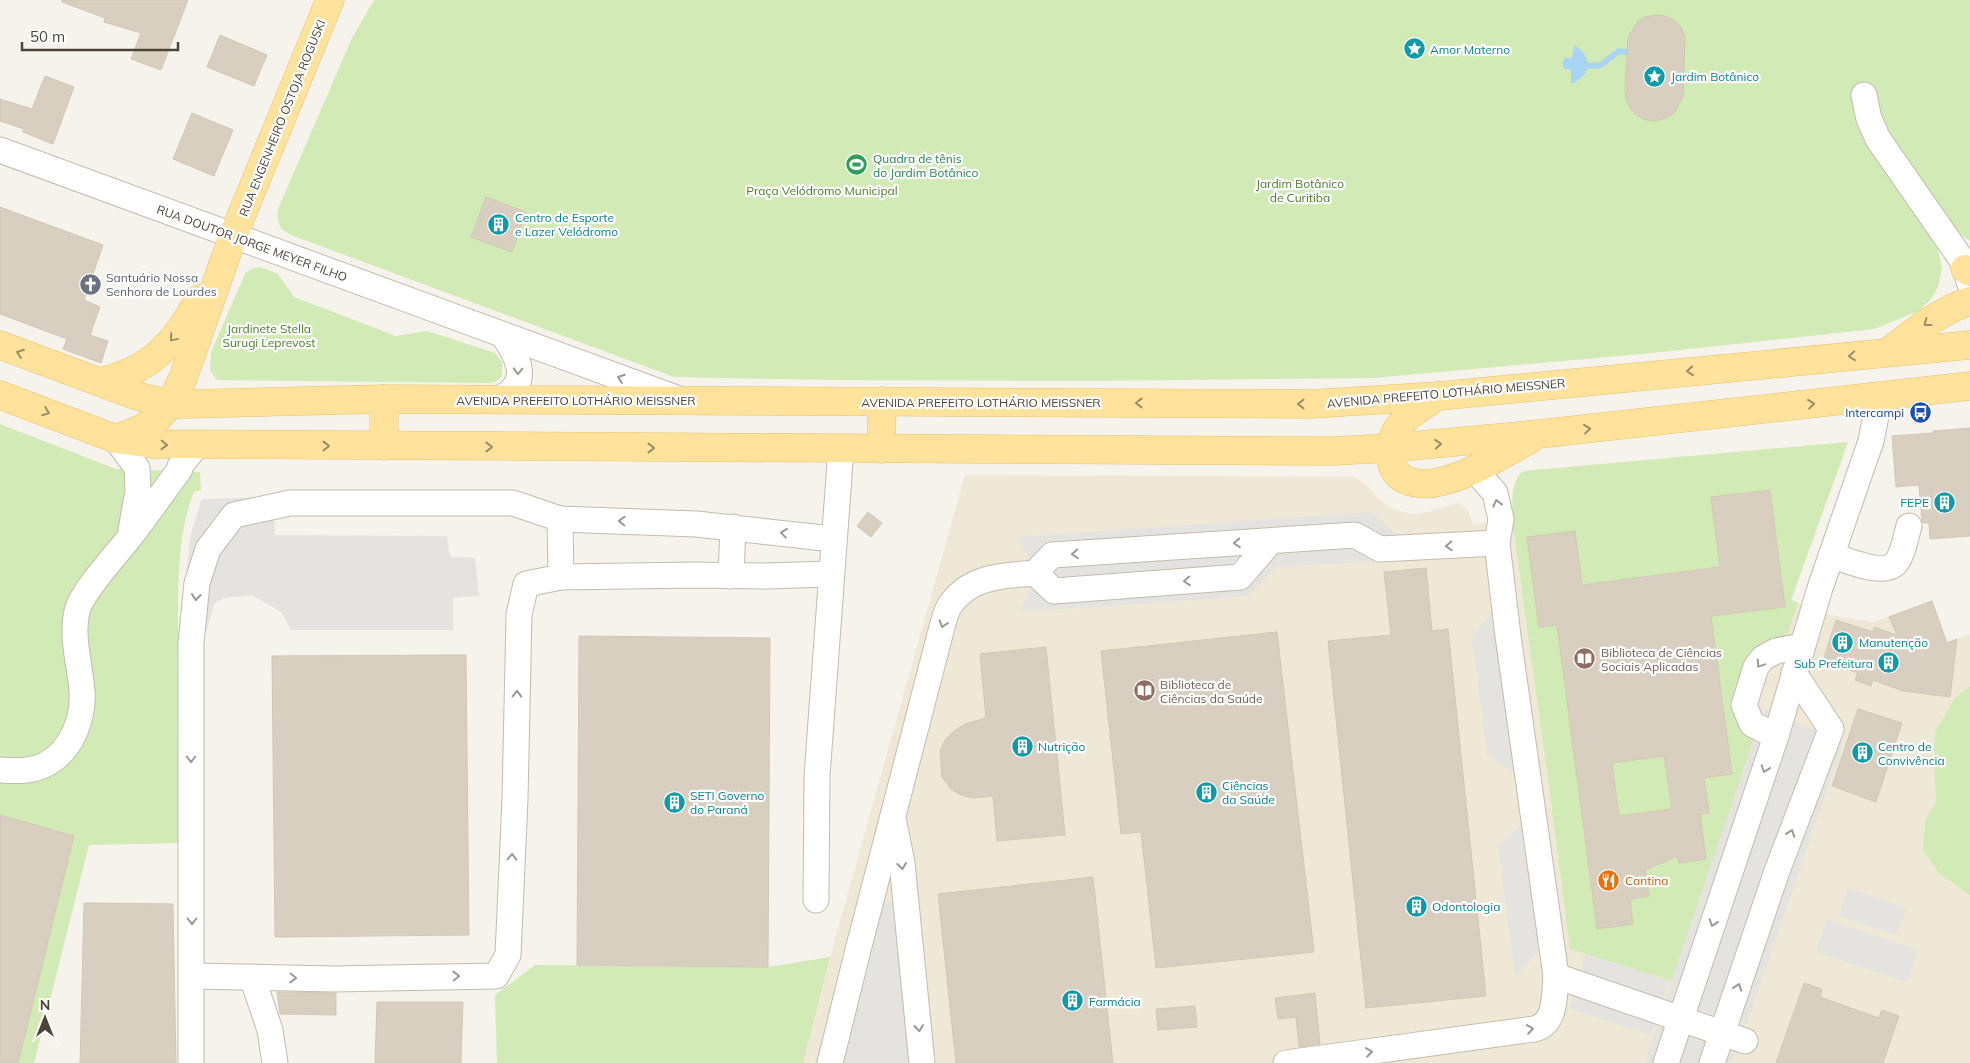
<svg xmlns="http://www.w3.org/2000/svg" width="1970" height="1063" viewBox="0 0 1970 1063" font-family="Mulish,sans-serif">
<rect width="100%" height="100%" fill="#f6f3ec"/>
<!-- education -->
<path fill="#efe8d6" d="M1848 442 1791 600 1830 615 1874 622 1932 601 1947 643 1970 634V1063H803L830 957 965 475 1354 477 1369 487 1377 498 1391 508 1407 513 1420 514 1459 503 1469 512 1473 524 1512 518 1514 486 1520 473 1524 471Z"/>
<!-- green -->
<g fill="#d2eab5">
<path d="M374 0H1970V241L1956 231 1937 245 1942 268 1938 287 1931 299 1919 311 1874 329 1652 353 1373 378 1088 381 831 380 674 377 291 235C278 228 277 223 278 209L352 38Z"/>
<path d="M260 267 278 274 294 297 396 336 427 331 495 353 502 362V376L497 381 490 383 217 380 210 370 211 352 245 274 251 269Z"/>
<path d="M0 424 116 469 200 472 201 490 194 492C176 536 178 595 178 642 177 709 178 776 180 843L89 845 34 1063H0Z"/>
<path d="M1848 442 1791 600 1798 603 1787 635 1775 639 1751 660 1755 735 1672 981 1570 949 1549 786 1512 518C1513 503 1510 480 1524 471Z"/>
<path d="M1970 686V895L1939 873 1923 850 1925 821 1936 802 1934 766 1935 732 1954 699Z"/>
<path d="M830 957 803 1063H497L495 995 535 965 768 967Z"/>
</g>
<!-- parking -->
<g fill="#e5e3e0">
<path d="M273 497 275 535 447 536 450 557 475 558 479 596 453 598V630H291L281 612 252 595 224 598 214 604 207 630 187 631 185 592 187 565 191 533 202 499Z"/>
<path d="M1371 512 1398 536 1399 560 1276 567 1249 596 1084 608 1019 611 1034 586 1032 562 1015 537Z"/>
<path d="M1517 603 1539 772 1517 775 1487 754 1472 638 1496 606Z"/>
<path d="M1766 709 1843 743 1747 1024 1665 1000 1755 735Z"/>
<path d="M1524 822 1559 928 1515 977 1498 846Z"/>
<path d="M1848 888 1906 908 1896 935 1839 916Z"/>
<path d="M912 901 928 1063H815L858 904Z"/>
<path d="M1827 919 1918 950 1907 982 1816 952Z"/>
<path d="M1586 954 1669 981 1651 1035 1569 1008Z"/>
<path d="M1657 1026 1735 1053 1732 1063H1645Z"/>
</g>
<!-- water -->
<path fill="#a9d4f2" d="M1574 45C1594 57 1592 75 1571 84V70L1564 69 1562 63 1565 58H1572Z"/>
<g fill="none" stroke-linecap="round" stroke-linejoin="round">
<!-- stream -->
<path stroke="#a9d4f2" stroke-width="6" d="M1587 66 1601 65 1619 51 1633 53"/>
</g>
<!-- building -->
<g fill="#d8cfc1" stroke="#d3c7b4" fill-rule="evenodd">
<path d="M62 0H188L161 70 131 59 141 33 104 22 105 18 62 2Z"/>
<path d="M1655 15 1665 16 1674 20 1681 27 1685 37 1683 97 1674 113 1666 118 1656 121 1646 120 1636 115 1630 108 1626 99 1625 89 1628 38 1637 22 1645 17Z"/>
<path d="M220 35 267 55 254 86 207 67Z"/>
<path d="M45 76 74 87 53 144 23 132 24 129 0 121V99L32 109Z"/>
<path d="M192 113 233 130 214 176 173 159Z"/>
<path d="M486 197 526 212 512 252 471 237Z"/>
<path d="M0 207 103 245 84 300 100 307 90 335 108 341 101 363 63 349 67 339 0 314Z"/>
<path d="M1970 428V536L1930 539 1929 523H1923L1922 521 1919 485 1896 487 1892 436 1933 433V431Z"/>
<path d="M1770 490 1785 607 1711 616 1732 774 1704 778 1709 813 1700 814 1706 859 1679 863 1678 856 1645 870 1649 896 1630 899 1633 924 1597 929 1557 625 1539 627 1527 537 1575 531 1582 585 1720 567 1711 497ZM1664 756 1672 809 1619 816 1612 763Z"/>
<path d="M868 512 882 523 871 537 857 526Z"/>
<path d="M1426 568 1432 631 1448 629 1486 996 1366 1008 1328 641 1391 635 1384 572Z"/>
<path d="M1932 601 1947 643 1957 639 1950 697 1903 691 1873 680 1871 686 1855 680 1858 673 1823 661 1836 620 1873 632 1874 627 1897 635 1889 617Z"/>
<path d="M1277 632 1314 952 1156 968 1141 832 1121 834 1101 651Z"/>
<path d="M579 636 770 638 768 967 577 965Z"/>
<path d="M1046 647 1065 835 997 841 993 796 972 798 961 795 951 789 942 777 940 751 945 740 954 731 965 724 986 718 980 654Z"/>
<path d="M466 655 469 935 275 937 272 656Z"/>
<path d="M1858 709 1902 723 1876 802 1832 786Z"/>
<path d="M0 815 74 836 18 1063H0Z"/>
<path d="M1093 877 1113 1063H956L938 894Z"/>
<path d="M84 903 173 904 176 1063H80Z"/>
<path d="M1804 983 1822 989 1820 997 1879 1018 1882 1010 1899 1016 1883 1063H1776Z"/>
<path d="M277 992 336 993V1015L280 1014Z"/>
<path d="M1315 993 1320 1044 1299 1047 1296 1017 1278 1019 1275 998Z"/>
<path d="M377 1002H463L461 1063H375Z"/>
<path d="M1195 1006 1197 1027 1158 1030 1156 1009Z"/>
</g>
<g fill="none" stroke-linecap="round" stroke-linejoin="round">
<defs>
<g id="minor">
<path d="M1864 95 1869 119 1878 139 1962 260 1970 284"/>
<path d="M0 150 676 398"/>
<path d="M496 400C532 385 520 361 504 336"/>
<path d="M116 439 137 468 138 491 131 530"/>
<path d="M560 519 561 577"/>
<path d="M1831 555C1847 560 1887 579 1898 560 1904 550 1906 536 1909 526"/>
<path d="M1035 573 1054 591 1240 577 1271 541"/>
<path d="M731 576 733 527"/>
<path d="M1776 736 1752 724 1744 705 1756 667 1763 658 1776 651 1802 646"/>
<path d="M0 770C16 771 34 772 48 763 72 750 84 717 82 691 80 665 71 637 77 611 82 591 117 554 130 537 147 515 163 492 180 469V466L197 445"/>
<path d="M894 823 902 863 922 1063"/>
<path d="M816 900 817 776 841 449"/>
<path d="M192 976 333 979 496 976 508 955 515 799 519 615 526 584 561 577 696 575 767 576 830 574"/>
<path d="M1556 976 1745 1041"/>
<path d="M252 977 270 1030 275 1063"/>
<path d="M191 1063V643L197 583 208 549 234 515 290 503H513L560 519 696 524 833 539"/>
<path d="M830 1063 858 950 942 627C944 620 946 611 950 605 971 575 1003 576 1035 573L1052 555 1355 535 1380 549 1497 543"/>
<path d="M1286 1063 1534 1029C1557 1024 1554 994 1556 976L1508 636 1497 543 1501 519 1495 493 1474 469"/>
<path d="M1666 1063 1776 736 1820 588 1871 441 1880 396"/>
<path d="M1712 1063 1777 871 1831 729 1794 673"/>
</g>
<g id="major">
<path d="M1965 269 1970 272"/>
<path d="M0 345 137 396 170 404H185L384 399 1311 404 1439 396 1970 345"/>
<path d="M1888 352C1914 332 1938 312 1970 301"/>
<path d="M98 382C149 372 175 344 199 299"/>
<path d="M0 395 116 439 152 444 1332 451 1390 448 1539 434 1970 386"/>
<path d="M1438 396C1423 406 1403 416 1395 433 1388 446 1388 469 1402 478 1412 484 1428 485 1439 482 1471 475 1501 455 1529 440"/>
<path d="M116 439 141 429 158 418 170 404 183 378 233 236 330 0"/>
<path d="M384 446V399"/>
<path d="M881 449 882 401"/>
</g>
</defs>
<!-- minor casing -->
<use href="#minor" stroke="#c2bbae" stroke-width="27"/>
<!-- major casing -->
<use href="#major" stroke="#e6c16a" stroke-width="29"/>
<!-- minor -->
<use href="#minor" stroke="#fff" stroke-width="25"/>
<!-- major -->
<use href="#major" stroke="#ffe39c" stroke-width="28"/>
</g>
<!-- one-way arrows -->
<defs><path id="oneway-chevron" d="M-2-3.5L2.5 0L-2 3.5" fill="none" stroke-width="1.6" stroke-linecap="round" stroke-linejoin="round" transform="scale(1.25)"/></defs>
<g stroke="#9c8c66">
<use href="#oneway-chevron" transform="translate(1927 323) rotate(144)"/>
<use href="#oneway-chevron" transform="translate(173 338) rotate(130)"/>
<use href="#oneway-chevron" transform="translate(20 353) rotate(-160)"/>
<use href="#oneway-chevron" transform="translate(1852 356) rotate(175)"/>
<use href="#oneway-chevron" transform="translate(1690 371) rotate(175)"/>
<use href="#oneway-chevron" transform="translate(1139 403) rotate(-180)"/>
<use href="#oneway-chevron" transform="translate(1301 404) rotate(-180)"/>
<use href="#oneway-chevron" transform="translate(1811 404) rotate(-6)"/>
<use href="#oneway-chevron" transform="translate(46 412) rotate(21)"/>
<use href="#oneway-chevron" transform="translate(1587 429) rotate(-6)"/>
<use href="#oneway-chevron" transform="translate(1438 444) rotate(-5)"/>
<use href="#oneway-chevron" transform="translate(164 445) rotate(2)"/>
<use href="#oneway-chevron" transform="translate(326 446)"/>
<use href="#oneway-chevron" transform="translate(489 447)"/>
<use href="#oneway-chevron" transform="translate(651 448)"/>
</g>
<g stroke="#9c9892">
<use href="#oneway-chevron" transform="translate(518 371) rotate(92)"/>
<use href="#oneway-chevron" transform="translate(621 378) rotate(-160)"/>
<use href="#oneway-chevron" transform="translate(1497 503) rotate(-104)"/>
<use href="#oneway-chevron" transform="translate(622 521) rotate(-178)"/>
<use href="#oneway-chevron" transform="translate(784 533) rotate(-173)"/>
<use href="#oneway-chevron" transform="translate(1237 543) rotate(176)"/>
<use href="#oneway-chevron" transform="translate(1449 546) rotate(177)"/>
<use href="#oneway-chevron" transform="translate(1075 554) rotate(176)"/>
<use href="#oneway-chevron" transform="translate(1187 581) rotate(176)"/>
<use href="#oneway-chevron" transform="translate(196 597) rotate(96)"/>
<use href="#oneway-chevron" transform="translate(943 624) rotate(109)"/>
<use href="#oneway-chevron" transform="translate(1760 664) rotate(124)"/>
<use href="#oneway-chevron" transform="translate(517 694) rotate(-89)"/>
<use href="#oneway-chevron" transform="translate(191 759) rotate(90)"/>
<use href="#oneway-chevron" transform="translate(1765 769) rotate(109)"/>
<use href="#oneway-chevron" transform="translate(1791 833) rotate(-70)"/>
<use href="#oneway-chevron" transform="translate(512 857) rotate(-88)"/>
<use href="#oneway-chevron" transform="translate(902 866) rotate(83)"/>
<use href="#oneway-chevron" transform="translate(192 921) rotate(90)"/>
<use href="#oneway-chevron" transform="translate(1713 923) rotate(109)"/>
<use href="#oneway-chevron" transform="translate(456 976) rotate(-1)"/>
<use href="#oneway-chevron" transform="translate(293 978) rotate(1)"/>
<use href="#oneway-chevron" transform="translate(1738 987) rotate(-71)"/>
<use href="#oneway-chevron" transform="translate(919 1028) rotate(84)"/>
<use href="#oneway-chevron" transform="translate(1530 1029) rotate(-9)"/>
<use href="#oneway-chevron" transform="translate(1369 1052) rotate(-8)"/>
</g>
<!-- icons -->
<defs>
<symbol id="sight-disc" viewBox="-11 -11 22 22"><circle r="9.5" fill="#0f9aa8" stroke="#fff"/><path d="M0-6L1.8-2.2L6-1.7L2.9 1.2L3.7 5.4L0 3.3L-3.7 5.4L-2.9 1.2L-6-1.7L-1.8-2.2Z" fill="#fff"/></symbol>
<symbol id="stadium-disc" viewBox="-11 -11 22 22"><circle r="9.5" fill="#2e9e5b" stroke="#fff"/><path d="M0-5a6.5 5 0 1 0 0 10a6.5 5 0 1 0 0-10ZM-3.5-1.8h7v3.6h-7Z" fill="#fff"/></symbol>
<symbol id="building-disc" viewBox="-11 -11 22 22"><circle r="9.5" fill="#0f9aa8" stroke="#fff"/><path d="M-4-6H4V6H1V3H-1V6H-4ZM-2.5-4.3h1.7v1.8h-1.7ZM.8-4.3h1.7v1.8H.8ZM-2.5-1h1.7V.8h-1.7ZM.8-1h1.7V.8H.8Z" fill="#fff"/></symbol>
<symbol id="church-disc" viewBox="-11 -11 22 22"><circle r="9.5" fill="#6b7280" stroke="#fff"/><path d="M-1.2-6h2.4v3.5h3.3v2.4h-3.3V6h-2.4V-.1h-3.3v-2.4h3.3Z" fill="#fff"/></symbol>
<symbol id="bus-disc" viewBox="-11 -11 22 22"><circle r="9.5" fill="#1a4fb4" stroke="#fff"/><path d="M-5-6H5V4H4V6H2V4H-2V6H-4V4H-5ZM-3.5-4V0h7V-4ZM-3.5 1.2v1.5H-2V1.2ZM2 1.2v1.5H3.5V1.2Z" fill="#fff"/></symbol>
<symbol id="library-disc" viewBox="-11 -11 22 22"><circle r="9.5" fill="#8d6e63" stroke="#fff"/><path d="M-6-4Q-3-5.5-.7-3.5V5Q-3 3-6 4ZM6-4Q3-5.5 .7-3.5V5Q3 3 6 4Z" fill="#fff"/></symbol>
<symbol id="restaurant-disc" viewBox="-11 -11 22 22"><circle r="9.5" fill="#e8710a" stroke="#fff"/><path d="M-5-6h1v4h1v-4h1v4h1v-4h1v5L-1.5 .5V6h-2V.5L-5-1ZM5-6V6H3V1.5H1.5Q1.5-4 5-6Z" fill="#fff"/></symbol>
</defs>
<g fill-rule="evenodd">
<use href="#sight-disc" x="1402" y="36" width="25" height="25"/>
<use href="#sight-disc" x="1642" y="64" width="25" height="25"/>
<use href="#stadium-disc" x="844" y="152" width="25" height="25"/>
<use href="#building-disc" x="486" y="212" width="25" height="25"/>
<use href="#church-disc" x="78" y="272" width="25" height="25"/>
<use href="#bus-disc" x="1908" y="400" width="25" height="25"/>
<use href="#building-disc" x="1932" y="490" width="25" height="25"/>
<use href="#building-disc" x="1830" y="630" width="25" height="25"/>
<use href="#library-disc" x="1572" y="646" width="25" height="25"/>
<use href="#building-disc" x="1876" y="650" width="25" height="25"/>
<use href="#library-disc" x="1132" y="678" width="25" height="25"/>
<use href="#building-disc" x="1010" y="734" width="25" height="25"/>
<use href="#building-disc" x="1850" y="740" width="25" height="25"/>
<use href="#building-disc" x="1194" y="780" width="25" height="25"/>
<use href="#building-disc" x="662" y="790" width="25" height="25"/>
<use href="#restaurant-disc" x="1596" y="868" width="25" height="25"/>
<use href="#building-disc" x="1404" y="894" width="25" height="25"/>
<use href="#building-disc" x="1060" y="988" width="25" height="25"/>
</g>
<g text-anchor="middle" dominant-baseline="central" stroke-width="4.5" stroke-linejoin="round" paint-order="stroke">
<!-- culture labels -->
<g font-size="12" fill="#0d838f" stroke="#fff" text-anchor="start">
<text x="1430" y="49">Amor Materno</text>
<text x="1671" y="76">Jardim Botânico</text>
<text x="515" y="217">Centro de Esporte<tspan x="515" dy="14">e Lazer Velódromo</tspan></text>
<text x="1929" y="502" text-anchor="end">FEPE</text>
<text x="1859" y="642">Manutenção</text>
<text x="1873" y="663" text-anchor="end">Sub Prefeitura</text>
<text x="1038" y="746">Nutrição</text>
<text x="1878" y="746">Centro de<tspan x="1878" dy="14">Convivência</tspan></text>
<text x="1222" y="785">Ciências<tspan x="1222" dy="14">da Saúde</tspan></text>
<text x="690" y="795">SETI Governo<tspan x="690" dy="14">do Paraná</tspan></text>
<text x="1432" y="906">Odontologia</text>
<text x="1089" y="1001">Farmácia</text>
</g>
<!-- street labels -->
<g font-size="12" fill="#4b4439" stroke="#fff">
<text transform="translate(282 118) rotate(-68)">RUA ENGENHEIRO OSTOJA ROGUSKI</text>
<text transform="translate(252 243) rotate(20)">RUA DOUTOR JORGE MEYER FILHO</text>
<text transform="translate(1446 393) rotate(-5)">AVENIDA PREFEITO LOTHÁRIO MEISSNER</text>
<text x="576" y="400">AVENIDA PREFEITO LOTHÁRIO MEISSNER</text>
<text x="981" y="402">AVENIDA PREFEITO LOTHÁRIO MEISSNER</text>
</g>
<!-- leisure labels -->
<g font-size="12" fill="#27864d" stroke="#fff" text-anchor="start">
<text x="873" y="158">Quadra de tênis<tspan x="873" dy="14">do Jardim Botânico</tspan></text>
</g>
<!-- park labels -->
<g font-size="12" fill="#4a7f2a" stroke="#fff">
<text x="1300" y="183">Jardim Botânico<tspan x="1300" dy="14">de Curitiba</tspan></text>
<text x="822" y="190">Praça Velódromo Municipal</text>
<text x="269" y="328">Jardinete Stella<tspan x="269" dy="14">Surugi Leprevost</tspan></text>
</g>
<!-- worship labels -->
<g font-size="12" fill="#5b616d" stroke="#fff" text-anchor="start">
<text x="106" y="277">Santuário Nossa<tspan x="106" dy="14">Senhora de Lourdes</tspan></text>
</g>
<!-- transit labels -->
<g font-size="12" fill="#164399" stroke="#fff" text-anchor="end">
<text x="1904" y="412">Intercampi</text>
</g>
<!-- education labels -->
<g font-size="12" fill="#785e54" stroke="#fff" text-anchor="start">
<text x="1601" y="652">Biblioteca de Ciências<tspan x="1601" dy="14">Sociais Aplicadas</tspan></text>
<text x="1160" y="684">Biblioteca de<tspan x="1160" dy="14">Ciências da Saúde</tspan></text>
</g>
<!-- food labels -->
<g font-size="12" fill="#c56008" stroke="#fff" text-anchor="start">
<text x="1625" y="880">Cantina</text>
</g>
</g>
<!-- north arrow -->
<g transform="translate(45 1018)" stroke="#ffffff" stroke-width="4" paint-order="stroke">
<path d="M0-4L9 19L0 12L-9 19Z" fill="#4b4439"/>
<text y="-8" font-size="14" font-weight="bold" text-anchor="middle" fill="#4b4439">N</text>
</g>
<!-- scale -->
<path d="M22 42v8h156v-8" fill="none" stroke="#4b4439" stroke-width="2.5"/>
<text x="30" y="42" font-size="15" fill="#4b4439" stroke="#ffffff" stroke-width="4" paint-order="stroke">50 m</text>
</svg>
